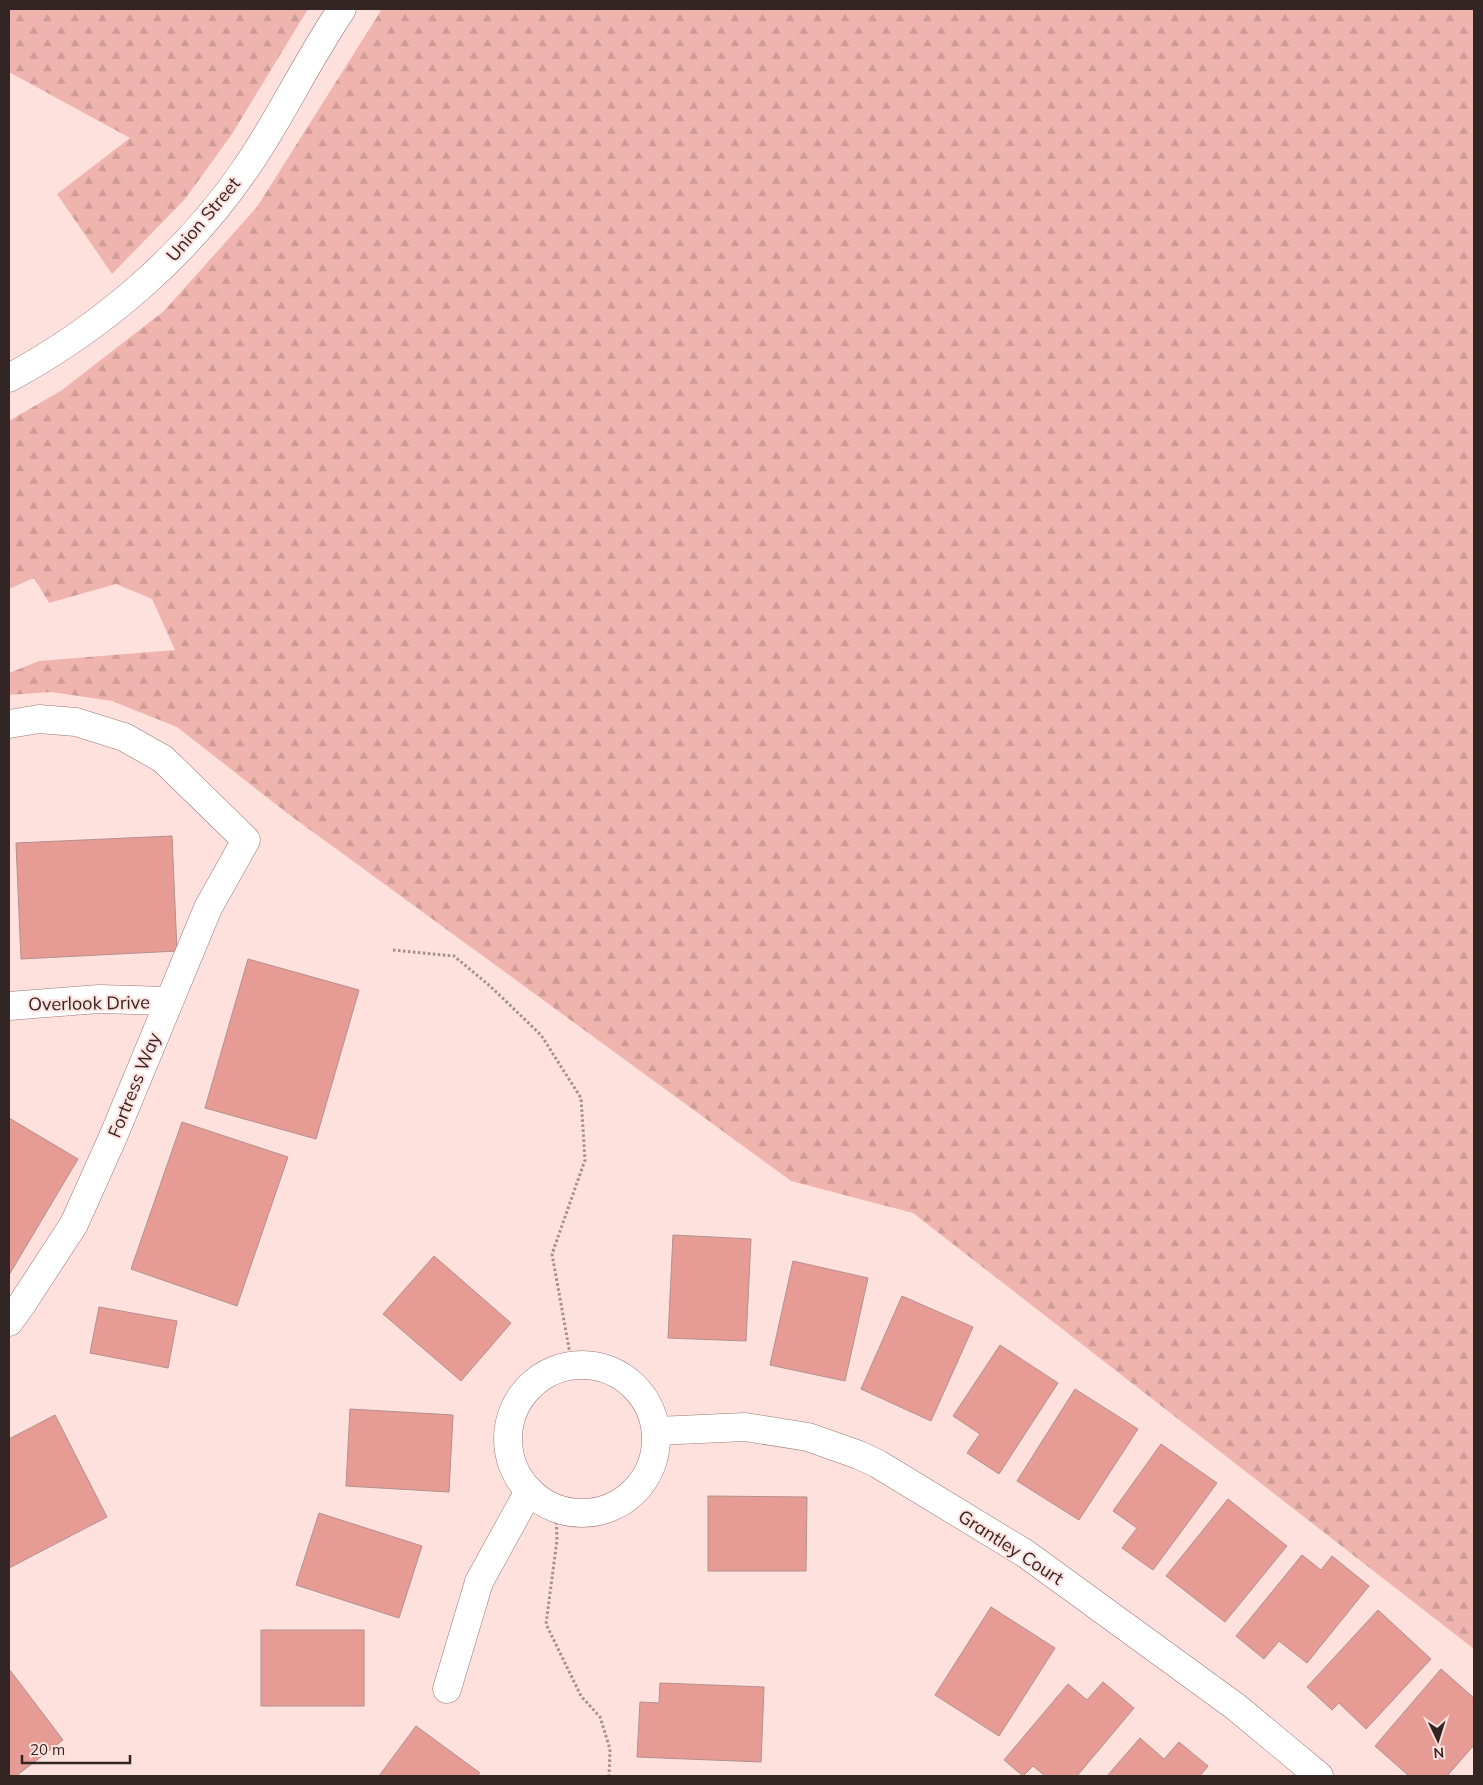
<svg xmlns="http://www.w3.org/2000/svg" width="1483" height="1785" viewBox="0 0 1483 1785" font-family="Mulish,sans-serif">
<defs>
<pattern id="forest-firs" width="22" height="20" patternUnits="userSpaceOnUse" patternTransform="scale(1.25)"><rect width="22" height="20" fill="#f0b4af"/><path d="M5 1l3.5 6h-7zM16 11l3.5 6h-7z" fill="#ce9b96"/></pattern>
</defs>
<rect width="100%" height="100%" fill="#fee0dd"/>
<!-- forest -->
<g fill="url(#forest-firs)">
<path d="M9 9H308L232 134 185 199 112 274 57 194 130 138 9 72Z"/>
<path d="M382 9H1474V1649L913 1213 791 1181 287 813 177 727 112 701 51 692 9 695V673L39 661 175 650 152 599 116 584 49 603 34 578 9 589V421L62 390 164 311 257 207Z"/>
</g>
<!-- building -->
<g fill="#e69c95" stroke="#b3908d">
<path d="M172 836 177 951 21 959 16 843Z"/>
<path d="M248 959 359 990 316 1139 205 1108Z"/>
<path d="M9 1118 78 1159 9 1275Z"/>
<path d="M182 1122 288 1157 237 1306 131 1269Z"/>
<path d="M673 1235 751 1239 746 1341 668 1338Z"/>
<path d="M434 1256 511 1323 461 1381 383 1314Z"/>
<path d="M793 1261 868 1278 845 1381 770 1365Z"/>
<path d="M902 1296 973 1327 931 1421 861 1389Z"/>
<path d="M99 1307 177 1321 168 1368 90 1353Z"/>
<path d="M1000 1345 1058 1383 999 1474 967 1453 980 1434 953 1416Z"/>
<path d="M1075 1389 1138 1429 1079 1520 1017 1481Z"/>
<path d="M350 1409 453 1415 449 1492 346 1486Z"/>
<path d="M55 1415 107 1517 9 1568V1439Z"/>
<path d="M1161 1444 1217 1483 1153 1570 1122 1548 1137 1528 1113 1511Z"/>
<path d="M708 1496 807 1497 806 1571H708Z"/>
<path d="M1228 1499 1287 1546 1225 1622 1166 1576Z"/>
<path d="M319 1513 422 1546 399 1618 296 1585Z"/>
<path d="M1302 1555 1321 1570 1332 1556 1369 1586 1307 1663 1279 1641 1264 1659 1236 1636Z"/>
<path d="M991 1607 1055 1648 999 1736 935 1695Z"/>
<path d="M1378 1610 1431 1659 1366 1729 1339 1703 1332 1710 1307 1687Z"/>
<rect x="261" y="1630" width="103" height="76"/>
<path d="M9 1669 63 1740 16 1776H9Z"/>
<path d="M1441 1669 1474 1698V1745L1447 1776H1409L1375 1746Z"/>
<path d="M1103 1682 1134 1708 1077 1776H1045L1033 1766 1023 1776 1004 1760 1068 1684 1087 1700Z"/>
<path d="M660 1683 764 1687 761 1762 637 1757 640 1702 659 1703Z"/>
<path d="M416 1726 480 1773 477 1776H379Z"/>
<path d="M1140 1738 1164 1759 1179 1742 1208 1766 1200 1776H1107Z"/>
</g>
<g fill="none" stroke-linecap="round" stroke-linejoin="round">
<defs>
<g id="minor">
<path d="M9 378C103 327 188 254 248 165 282 115 308 59 342 9"/>
<path d="M9 724 39 719 76 722 124 737 163 759 246 840 208 908 113 1137 74 1224 22 1304 9 1322"/>
<path d="M9 1006 99 999 169 1001"/>
<circle cx="582" cy="1439" r="74"/>
<path d="M657 1431 745 1427 808 1437 859 1455 878 1464 1026 1554 1236 1707 1319 1776"/>
<path d="M447 1689 479 1582 529 1491"/>
</g>
</defs>
<!-- minor casing -->
<use href="#minor" stroke="#9a7875" stroke-width="29"/>
<!-- path -->
<g stroke="#a58e8c" stroke-width="3" stroke-dasharray="2.5 2.5" stroke-linecap="butt">
<path d="M393 950 454 956 490 986 541 1035 581 1098 585 1160 552 1254 572 1365"/>
<path d="M556 1512 557 1540 546 1624 581 1696 600 1717 610 1749 609 1776"/>
</g>
<!-- minor -->
<use href="#minor" stroke="#fff" stroke-width="28"/>
</g>
<g text-anchor="middle" dominant-baseline="central" stroke-width="4" stroke-linejoin="round" paint-order="stroke">
<!-- street labels -->
<g font-size="18" fill="#332524" stroke="#fee0dd">
<text transform="translate(203 219) rotate(-50)">Union Street</text>
<text transform="translate(89 1003) rotate(-1)">Overlook Drive</text>
<text transform="translate(134 1085) rotate(-68)">Fortress Way</text>
<text transform="translate(1011 1547) rotate(33)">Grantley Court</text>
</g>
</g>
<!-- border -->
<rect width="1483" height="1785" fill="none" stroke="#332524" stroke-width="20"/>
<!-- north arrow -->
<g transform="translate(1438 1740) rotate(176)" stroke="#fee0dd" stroke-width="4" paint-order="stroke">
<path d="M0-4L9 19L0 12L-9 19Z" fill="#332524"/>
<text y="-8" font-size="14" font-weight="bold" text-anchor="middle" fill="#332524">N</text>
</g>
<!-- scale -->
<path d="M22 1755v8h108v-8" fill="none" stroke="#332524" stroke-width="2.5"/>
<text x="30" y="1755" font-size="15" fill="#332524" stroke="#fee0dd" stroke-width="4" paint-order="stroke">20 m</text>
</svg>
